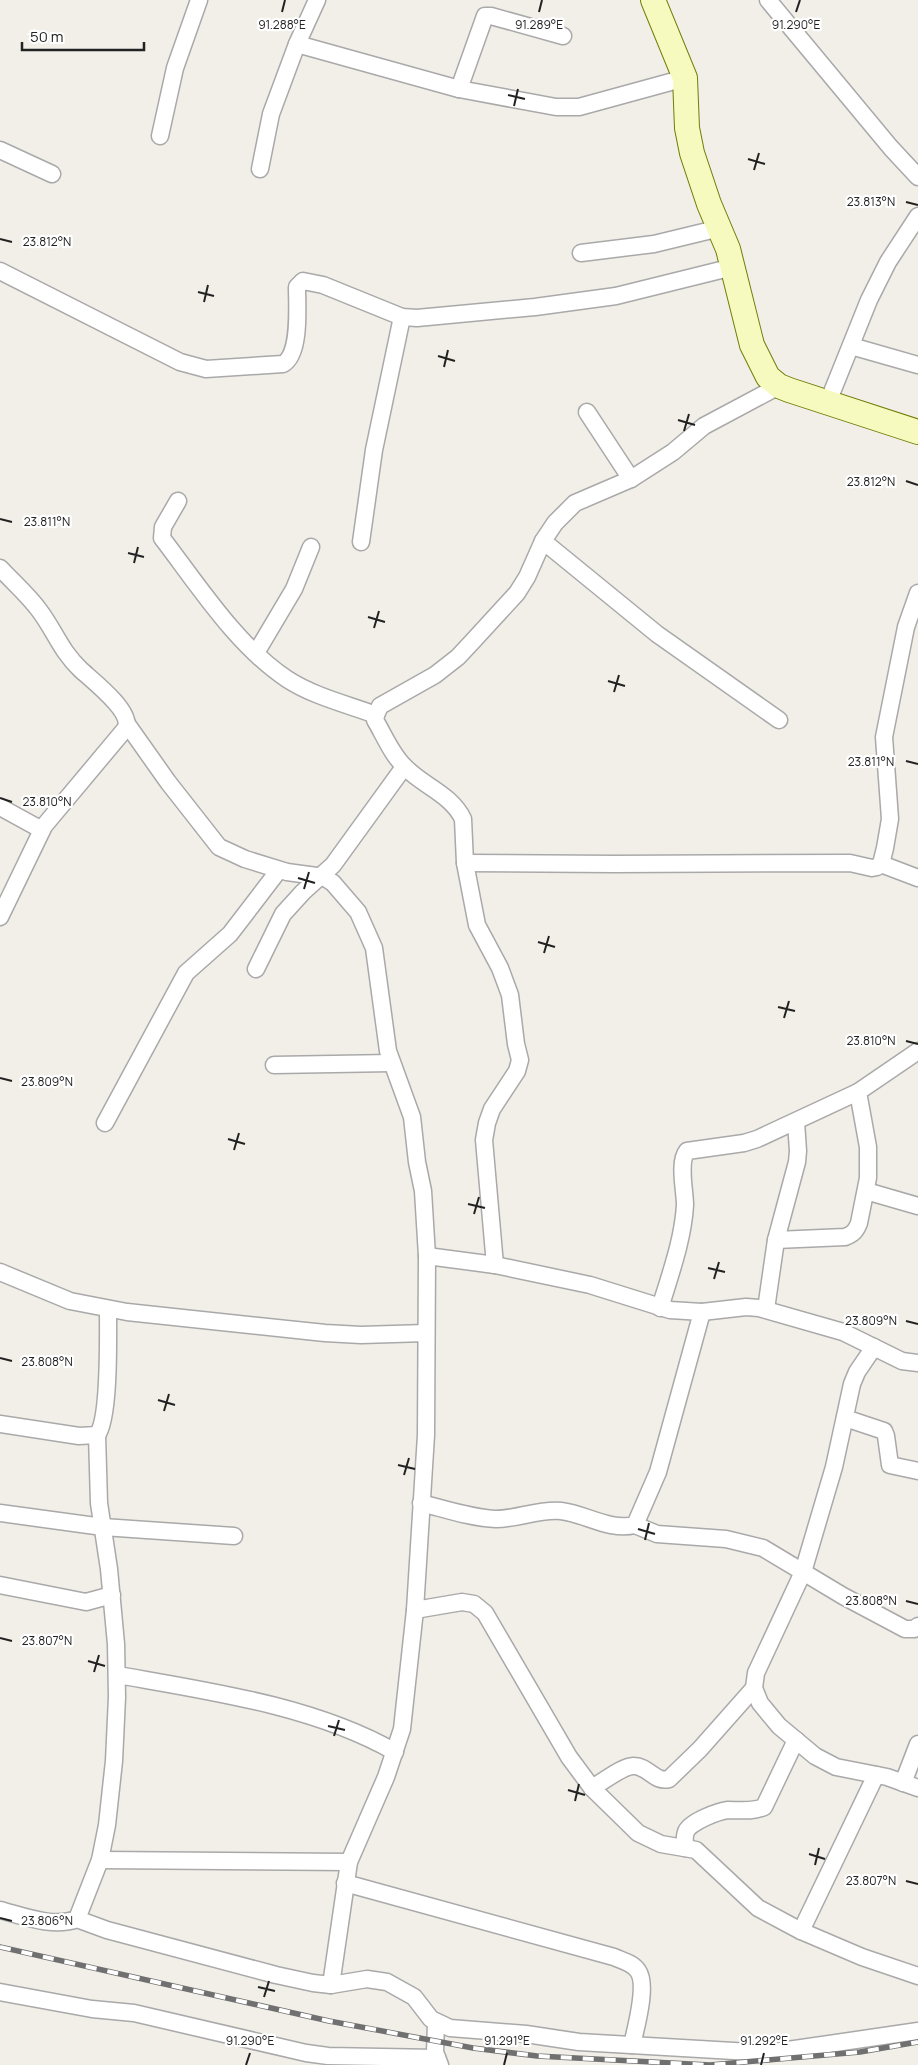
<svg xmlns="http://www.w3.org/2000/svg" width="918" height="2065" viewBox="0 0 918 2065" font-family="Manrope,sans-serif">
<rect width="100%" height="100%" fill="#f2efe9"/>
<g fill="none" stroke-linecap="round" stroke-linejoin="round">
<defs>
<g id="street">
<path d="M768 0 891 148 918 177"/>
<path d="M297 44 459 89 556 107H579L685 78"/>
<path d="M459 89 485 16H491L563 36"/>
<path d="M160 136 175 68 199 0"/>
<path d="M0 150 52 174"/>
<path d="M260 169 271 114 297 44 317 0"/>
<path d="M581 253 654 244 720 228"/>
<path d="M0 271 180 362 206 369 283 364C301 354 297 306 297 287L303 281 323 285 402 317 417 318 535 307 616 296 733 267"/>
<path d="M851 346 918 365"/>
<path d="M828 402 869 300 888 262 918 216"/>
<path d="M587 412 631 479"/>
<path d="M178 501 163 527 162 538C198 585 237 646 287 679 313 696 346 704 376 715"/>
<path d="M543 541 657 634 779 720"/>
<path d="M361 542 374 450 402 317"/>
<path d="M0 568C13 582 28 595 39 610 55 631 60 650 81 670 93 681 132 711 126 728L44 826 0 917"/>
<path d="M256 653 294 589 311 547"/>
<path d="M127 724 168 782 219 847 245 859 287 872 324 877 333 883 358 912 374 948 388 1051 412 1117 417 1162 423 1191 427 1256 426 1435 415 1610 402 1729 386 1777 349 1862 331 1985"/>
<path d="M0 807 42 830"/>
<path d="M465 863 614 864 850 863 872 868 877 867 881 864 885 848 890 819 884 737 906 627 918 593"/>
<path d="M881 864 918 878"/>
<path d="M256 969 283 914 303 892 333 865 404 767"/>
<path d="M274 1065 392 1063"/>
<path d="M105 1123 186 973 230 934 279 870"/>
<path d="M866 1191 918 1206"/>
<path d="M776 1240 845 1237C853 1234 856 1231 859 1223L868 1178V1147L858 1092 918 1051"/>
<path d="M427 1256 495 1265 590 1285 670 1310 702 1312 746 1307 759 1308 843 1332 902 1361 918 1363"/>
<path d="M495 1265 484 1140 487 1123 492 1109 517 1071 520 1060 516 1044 510 995 500 968 477 925 465 863 463 819C451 794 423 786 405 767 392 755 384 735 375 720L376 715 380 706 435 675 458 657 472 642 517 593 527 577 543 541 555 523 575 503 631 479 673 452 704 426 779 386"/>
<path d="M0 1272 70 1301 127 1312 325 1333 361 1335 426 1333"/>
<path d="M660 1308C670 1275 683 1240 685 1205 685 1191 678 1162 687 1151L744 1143 757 1139 858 1092"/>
<path d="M766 1309 776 1240 797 1162 798 1151 796 1122"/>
<path d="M874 1347 857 1372 852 1384 834 1467 803 1572 756 1673 754 1688 760 1703 779 1726 815 1756 836 1767 887 1777 918 1788"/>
<path d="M845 1418 884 1431 886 1436 890 1465 918 1471"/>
<path d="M0 1424 79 1436 97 1435C110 1419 108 1333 108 1309"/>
<path d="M421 1503C445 1509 471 1518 496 1519 518 1519 538 1509 561 1511 586 1514 609 1531 635 1525L658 1472 702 1312"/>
<path d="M0 1513 103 1527 234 1536"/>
<path d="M635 1525 657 1534 726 1539 763 1548 843 1596 905 1629H914L918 1626"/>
<path d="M0 1585 86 1602 112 1595"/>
<path d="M415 1610 462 1602 474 1604 485 1613 569 1757 592 1788 638 1833 661 1844 696 1850 758 1908 801 1931 862 1957 918 1976"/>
<path d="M118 1675C208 1691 315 1706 395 1752"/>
<path d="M903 1783 918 1744"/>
<path d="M592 1788C601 1783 624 1765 634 1766 648 1766 655 1783 669 1779L700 1749 754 1688"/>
<path d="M685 1848C685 1843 684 1836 686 1832 689 1822 719 1811 728 1810 740 1810 752 1812 764 1807L796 1740"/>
<path d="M100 1860 349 1862"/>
<path d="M345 1883 614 1957C623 1961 633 1963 638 1971 648 1985 636 2027 632 2045"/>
<path d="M0 1910C23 1916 53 1928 77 1919L100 1860 107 1825 114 1761 117 1697 116 1644 109 1569 99 1503 97 1435"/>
<path d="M77 1919 107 1930 276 1975 313 1983 331 1985 367 1979 387 1982 414 1997 431 2019 450 2028 526 2034 579 2042 767 2053 918 2031"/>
<path d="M801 1931 876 1775"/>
<path d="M0 1992 92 2009 134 2013 306 2053 328 2056 437 2058"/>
<path d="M436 2023 435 2052 440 2065"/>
</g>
<path id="secondary" d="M653 0 685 78 687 128 692 153 709 204 728 249 752 345 768 377 779 386 789 390 918 432"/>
</defs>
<!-- street casing -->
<use href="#street" stroke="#a9a9a9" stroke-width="19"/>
<!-- secondary casing -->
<use href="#secondary" stroke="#707d05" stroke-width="26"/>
<!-- street -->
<use href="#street" stroke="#fff" stroke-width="16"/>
<!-- secondary -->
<use href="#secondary" stroke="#f7fabf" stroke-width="24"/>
<defs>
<path id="rail" d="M0 1947 329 2021 473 2048 537 2056 710 2065 860 2052 918 2042"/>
</defs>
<!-- rail casing -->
<use href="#rail" stroke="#707070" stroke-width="5.5"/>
<!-- rail -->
<use href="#rail" stroke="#fff" stroke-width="4" stroke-dasharray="11" stroke-linecap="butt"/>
</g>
<!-- ticks -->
<path fill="none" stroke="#222" stroke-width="2" d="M282 12 285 0M539 12 542 0M796 12 800 0M508 95 525 99M514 106 518 89M748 159 765 164M754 170 759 153M906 202 918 205M0 239 12 242M198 292 214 296M204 302 208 285M438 356 455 361M444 367 448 350M678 420 695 425M684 431 689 414M906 481 918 485M0 519 12 522M128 553 144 557M134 563 138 547M368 617 385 622M374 628 379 611M608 681 625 686M614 692 619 675M906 761 918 764M0 798 12 802M298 878 315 883M304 889 309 872M538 942 555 947M544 953 549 936M778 1007 795 1011M784 1018 789 1001M906 1041 918 1044M0 1078 12 1081M228 1139 245 1144M234 1150 239 1133M468 1204 485 1208M474 1214 479 1197M708 1268 725 1272M714 1279 719 1262M906 1321 918 1324M0 1358 12 1361M158 1400 175 1405M164 1411 169 1394M398 1465 415 1469M404 1475 409 1458M638 1529 655 1534M645 1540 649 1523M906 1601 918 1604M0 1638 12 1641M88 1661 105 1666M94 1672 99 1655M328 1726 345 1730M334 1736 339 1720M568 1790 585 1795M575 1801 579 1784M809 1854 825 1859M815 1865 819 1848M906 1881 918 1884M0 1918 12 1921M258 1987 275 1991M264 1997 269 1981M246 2065 250 2053M504 2065 507 2053M761 2065 764 2053"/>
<g font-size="12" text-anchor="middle" fill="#222" stroke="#fff" stroke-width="4.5" stroke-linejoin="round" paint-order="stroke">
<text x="282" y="29">91.288°E</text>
<text x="539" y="29">91.289°E</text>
<text x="796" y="29">91.290°E</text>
<text x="871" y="206">23.813°N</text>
<text x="47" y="246">23.812°N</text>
<text x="871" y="486">23.812°N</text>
<text x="47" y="526">23.811°N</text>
<text x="871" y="766">23.811°N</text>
<text x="47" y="806">23.810°N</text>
<text x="871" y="1045">23.810°N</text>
<text x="47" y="1086">23.809°N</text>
<text x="871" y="1325">23.809°N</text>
<text x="47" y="1366">23.808°N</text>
<text x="871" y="1605">23.808°N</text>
<text x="47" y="1645">23.807°N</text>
<text x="871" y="1885">23.807°N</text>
<text x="47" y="1925">23.806°N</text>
<text x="250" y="2045">91.290°E</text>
<text x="507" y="2045">91.291°E</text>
<text x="764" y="2045">91.292°E</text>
</g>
<!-- scale -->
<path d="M22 42v8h122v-8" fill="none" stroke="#222222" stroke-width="2.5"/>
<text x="30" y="42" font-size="15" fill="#222222" stroke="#ffffff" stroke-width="4" paint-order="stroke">50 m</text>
</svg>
